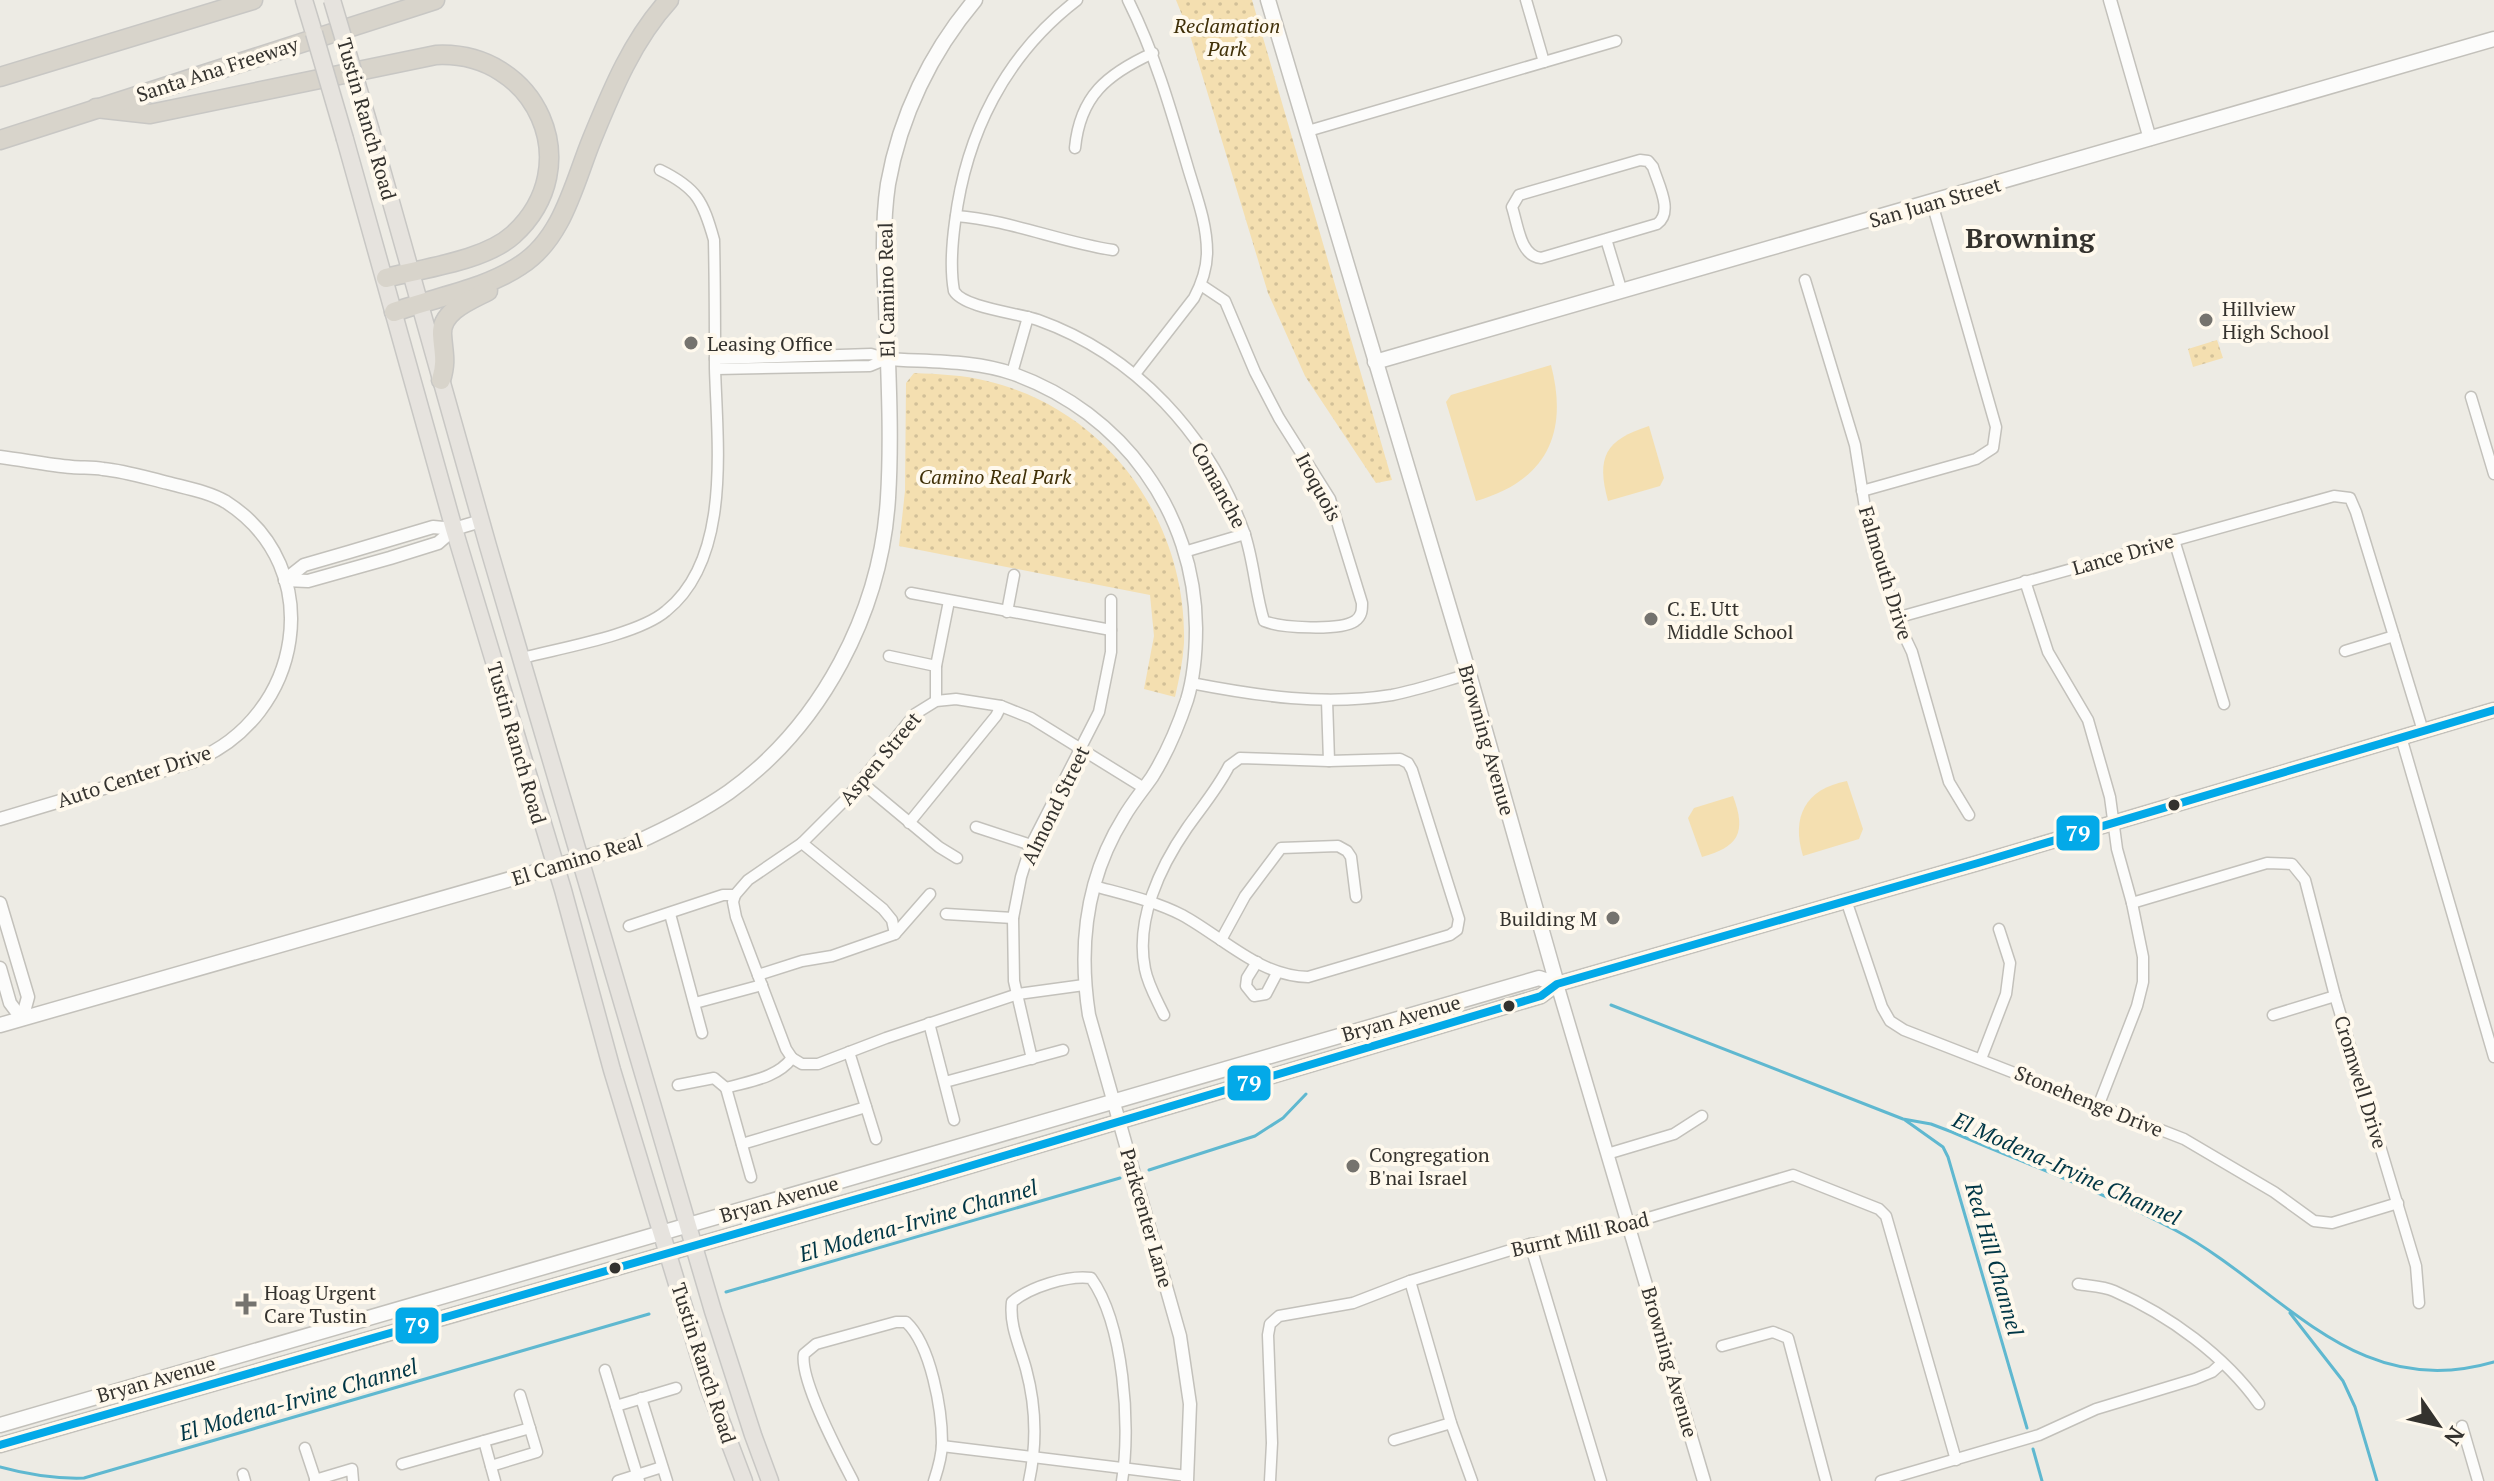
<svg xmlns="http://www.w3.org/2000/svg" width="2494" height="1481" viewBox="0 0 2494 1481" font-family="'PT Serif',serif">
<defs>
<pattern id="park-dots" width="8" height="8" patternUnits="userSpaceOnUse" patternTransform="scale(2)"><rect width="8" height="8" fill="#f4dfb0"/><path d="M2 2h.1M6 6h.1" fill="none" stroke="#d2c098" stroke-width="1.8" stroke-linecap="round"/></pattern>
</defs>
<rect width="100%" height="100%" fill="#edebe4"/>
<!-- green -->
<g fill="#f4dfb0">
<path d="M1551 365C1569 434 1546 481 1476 501L1446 402 1451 395Z"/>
<path d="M1649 426 1664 478 1660 486 1608 501C1596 457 1605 440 1649 426Z"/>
<path d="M1847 781 1863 829 1859 839 1803 856C1791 817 1805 789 1847 781Z"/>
<path d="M1733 796C1747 833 1738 847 1702 857L1688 818 1694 808Z"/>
</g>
<!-- park -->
<g fill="url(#park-dots)">
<path d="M1176 0H1252L1392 480 1376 483 1305 376 1268 293 1190 35Z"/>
<path d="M2217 340 2223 358 2193 367 2188 349Z"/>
<path d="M914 373C939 374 963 375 987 381 1107 409 1187 521 1184 643 1183 661 1179 679 1175 697L1144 689 1154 636 1150 595 899 546 905 491 906 383Z"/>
</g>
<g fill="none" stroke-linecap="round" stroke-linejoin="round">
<!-- stream -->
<g stroke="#5fb8d0" stroke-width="3">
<path d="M1611 1005 1903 1119 1931 1124 1952 1132C2024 1163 2106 1193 2175 1230 2283 1288 2354 1403 2494 1362"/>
<path d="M1905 1120 1943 1147 1948 1157 2027 1428"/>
<path d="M1149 1170 1255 1136 1283 1118 1306 1094"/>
<path d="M726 1292 1120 1178"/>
<path d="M2290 1313 2343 1381 2355 1407 2377 1481"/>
<path d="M2033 1449 2042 1481"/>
<path d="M0 1467C29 1475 54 1479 84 1478L649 1314"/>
</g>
<defs>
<g id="minor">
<path d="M1077 0C1005 55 966 134 955 222 952 244 950 269 954 291 964 308 1018 313 1038 320 1136 355 1209 435 1244 532 1254 561 1255 592 1264 621 1281 628 1340 631 1355 621 1362 616 1362 610 1362 603L1330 499 1279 418 1255 372 1225 301 1201 285"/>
<path d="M1128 0C1155 54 1171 110 1188 168 1196 195 1207 223 1207 252 1207 269 1202 283 1194 298L1135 374"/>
<path d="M1526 0 1544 62"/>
<path d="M1308 131 1616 41"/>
<path d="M1075 148C1080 96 1107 74 1153 53"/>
<path d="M956 216C1010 220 1060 242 1113 250"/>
<path d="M1606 239 1657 224C1674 212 1658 184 1653 167L1648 161 1640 160 1519 195 1512 207C1518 225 1520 256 1541 258L1606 239 1622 292"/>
<path d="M1805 280 1855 445 1866 514 1896 618 1912 652 1949 782 1969 815"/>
<path d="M715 359 871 354 887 359"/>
<path d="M716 369 870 366 887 359"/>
<path d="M1012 373 1028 317"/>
<path d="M2471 397 2494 474"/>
<path d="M1862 491 1976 459 1993 448 1996 427 1932 203"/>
<path d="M2174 540 2224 704"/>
<path d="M1184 552 1245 534"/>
<path d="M2025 581 2048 652 2088 720 2110 797 2117 849 2132 903 2143 957V982L2137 1006 2099 1104"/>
<path d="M911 593 1111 630"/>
<path d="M1007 612 1014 575"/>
<path d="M1896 618 2334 496 2350 498 2356 512 2423 731"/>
<path d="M2345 651 2394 636"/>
<path d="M889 656 936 666"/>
<path d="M522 658C560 648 638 635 666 611 732 558 717 443 715 368 715 326 715 283 714 240 703 201 697 188 660 170"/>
<path d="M1191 683C1258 696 1324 706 1392 695 1418 690 1444 681 1469 674"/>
<path d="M1327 700 1329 761"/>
<path d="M936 701V666L949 601"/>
<path d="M2401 737 2494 1057"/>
<path d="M861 782 939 847 957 858"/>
<path d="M909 823 996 716 1001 706"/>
<path d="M976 827 1031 845"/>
<path d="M802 843 883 909 892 920 895 934"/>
<path d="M1094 886C1123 894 1155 901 1182 915 1224 938 1259 976 1308 977L1450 935 1457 930 1459 919 1412 770 1408 763 1400 759 1329 761 1240 758 1229 766C1218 788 1201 808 1187 828 1160 867 1135 920 1145 969 1148 985 1157 1000 1164 1015"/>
<path d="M735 895 733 902 736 917 786 1049 792 1058"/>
<path d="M1846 900 1882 1007 1890 1021 1904 1030 2184 1139 2274 1192 2314 1221 2332 1223 2398 1203"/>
<path d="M2132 903 2267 863 2292 864 2305 880 2335 996 2416 1266 2419 1303"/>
<path d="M670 914 702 1033"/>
<path d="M946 914 1013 918"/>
<path d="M629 926 723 895H735L748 880 802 843 847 798 915 714 936 701 956 699 1001 706 1031 718 1144 788"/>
<path d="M1221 940 1245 896 1281 848 1338 846 1347 851 1351 857 1356 897"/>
<path d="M1257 962 1247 978 1246 986 1254 996 1266 994 1277 973"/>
<path d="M758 975 802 961 832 956 895 934 930 894"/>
<path d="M695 1003 762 985"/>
<path d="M2273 1015 2335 996"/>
<path d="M929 1023 954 1120"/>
<path d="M849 1052 876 1139"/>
<path d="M1032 1059 1014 981 1013 918 1021 877 1031 845 1099 712 1111 652V600"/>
<path d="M1981 1059 2006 994 2010 963 1999 929"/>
<path d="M945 1082 1063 1050"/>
<path d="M678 1085 714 1078 726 1088C750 1081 777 1078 792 1058L802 1064H818L886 1038 1018 994 1084 985"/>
<path d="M726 1088 751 1177"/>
<path d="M742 1144 866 1107"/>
<path d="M1607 1154 1674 1134 1702 1116"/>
<path d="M1530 1244 1601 1481"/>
<path d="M1410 1281 1451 1423 1472 1481"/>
<path d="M2078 1284C2089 1286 2103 1286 2114 1291 2169 1315 2225 1356 2259 1404"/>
<path d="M1722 1346 1773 1332 1788 1338 1826 1481"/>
<path d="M605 1370 639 1481"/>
<path d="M641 1398 667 1481"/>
<path d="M616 1406 676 1388"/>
<path d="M2462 1426 2478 1481"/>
<path d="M1394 1440 1451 1423"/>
<path d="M484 1441 495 1481"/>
<path d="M942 1446 1187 1476"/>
<path d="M305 1448 316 1481"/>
<path d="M402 1464 530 1428"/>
<path d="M491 1466 537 1452 520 1395"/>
<path d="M243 1474 245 1481"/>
<path d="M315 1480 352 1469 353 1481"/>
<path d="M618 1481 662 1467"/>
<path d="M853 1481C840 1456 799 1379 804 1354L816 1344 896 1322H906C931 1345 942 1410 942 1443 942 1456 938 1469 934 1481"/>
<path d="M1029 1481C1037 1444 1036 1406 1026 1369 1020 1347 1009 1325 1012 1302 1030 1287 1068 1275 1091 1278 1124 1324 1131 1427 1122 1481"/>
<path d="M1270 1481 1272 1443 1268 1335 1270 1324 1279 1316 1353 1303 1410 1281 1530 1244 1584 1237 1793 1175 1879 1209 1886 1216 1956 1460"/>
<path d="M1881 1481 2039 1435 2096 1409 2195 1379 2212 1372 2222 1363"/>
</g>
<g id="tertiary">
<path d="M2110 0 2150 139"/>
<path d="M887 359C929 362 974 360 1014 374 1122 413 1195 512 1196 628 1196 652 1194 677 1187 700 1178 727 1167 753 1152 777 1143 790 1132 803 1124 817 1086 878 1078 945 1089 1015L1180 1336 1190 1404 1187 1481"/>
<path d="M0 457C24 460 48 465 72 467 82 468 93 467 103 469 125 471 147 478 168 483 187 488 209 492 226 502 329 568 303 717 194 761L0 819"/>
<path d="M285 580 304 565 349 552 433 527 454 529 481 521"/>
<path d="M285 580 308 581 390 558 438 543 454 529"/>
<path d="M0 903 28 997 22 1019"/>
<path d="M0 968 10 1003 22 1019"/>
<path d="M1557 984 1704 1481"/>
</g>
<g id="secondary">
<path d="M1268 0 1469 674 1557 984"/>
<path d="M1375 362 2494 39"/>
<path d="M0 1025 633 844C666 829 699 813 729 792 822 725 881 612 888 498 892 434 888 369 886 305 884 264 882 224 888 184 900 116 931 52 975 0"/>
<path d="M0 1425 1539 978 1557 984"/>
<path d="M0 1445 916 1182 1541 996 1557 984 1978 863 2494 710"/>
</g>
<g id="primary">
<path d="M304 0 314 33"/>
<path d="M371 131 488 546 713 1311 753 1435 770 1481"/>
<path d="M345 139 454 529 563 890 612 1070 708 1386 744 1481"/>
</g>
<g id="motorway">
<path d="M0 77 253 0"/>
<path d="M96 108 150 114 436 55C536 50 589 166 513 235 484 261 424 268 386 278"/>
<path d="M0 140 435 0"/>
<path d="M394 312C435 297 484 290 521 265 563 238 574 183 592 139 612 90 633 39 669 0"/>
<path d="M441 380C447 360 443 353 442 334 441 311 471 300 488 291"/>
</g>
</defs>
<!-- minor casing -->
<use href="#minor" stroke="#c3c1bb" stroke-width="13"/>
<!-- tertiary casing -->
<use href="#tertiary" stroke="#c3c1bb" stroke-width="15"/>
<!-- secondary casing -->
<use href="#secondary" stroke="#c3c1bb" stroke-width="17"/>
<!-- primary casing -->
<use href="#primary" stroke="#c8c7c4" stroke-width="19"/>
<!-- motorway casing -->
<use href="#motorway" stroke="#c8c7c4" stroke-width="21"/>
<!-- minor -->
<use href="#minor" stroke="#fcfcfb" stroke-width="10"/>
<!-- tertiary -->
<use href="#tertiary" stroke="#fcfcfb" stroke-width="12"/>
<!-- secondary -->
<use href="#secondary" stroke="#fcfcfb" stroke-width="14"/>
<!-- primary -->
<use href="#primary" stroke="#e6e3de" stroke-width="16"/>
<!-- motorway -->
<use href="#motorway" stroke="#d8d4cb" stroke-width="18"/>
<defs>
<g id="primary-bridge">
<path d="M332 0 371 131"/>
<path d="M314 33 345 139"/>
</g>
</defs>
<!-- primary-bridge casing -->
<use href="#primary-bridge" stroke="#c8c7c4" stroke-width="19" stroke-linecap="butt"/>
<!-- primary-bridge -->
<use href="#primary-bridge" stroke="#e6e3de" stroke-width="16"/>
<defs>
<path id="bus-1" d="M0 1445 916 1182 1541 996 1557 984 1978 863 2494 710"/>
</defs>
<!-- bus-1 casing -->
<use href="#bus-1" stroke="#fff9ed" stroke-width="14"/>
<!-- bus-1 -->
<use href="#bus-1" stroke="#03a9e8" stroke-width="8"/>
</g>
<!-- markers -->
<g fill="#75736e" stroke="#fff9ed" stroke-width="3">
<circle cx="2206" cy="320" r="8"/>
<circle cx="691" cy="343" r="8"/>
<circle cx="1651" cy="619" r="8"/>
<circle cx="1613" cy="918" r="8"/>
<circle cx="1353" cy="1166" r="8"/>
<path d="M242 1292h8v8h8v8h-8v8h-8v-8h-8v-8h8z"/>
</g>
<g fill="#34322e" stroke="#fff9ed" stroke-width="3">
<circle cx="2174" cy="805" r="7"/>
<circle cx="1509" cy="1006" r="7"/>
<circle cx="615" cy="1268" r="7"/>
</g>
<g text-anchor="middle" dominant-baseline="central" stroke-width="8" stroke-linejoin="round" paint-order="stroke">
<!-- park labels -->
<g font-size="20" font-style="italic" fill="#403008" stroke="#fff9ed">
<text x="1227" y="25">Reclamation<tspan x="1227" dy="23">Park</tspan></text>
<text x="995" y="476">Camino Real Park</text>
</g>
<!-- street labels -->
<g font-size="20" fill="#34322e" stroke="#fff9ed">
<text transform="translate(217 69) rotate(-18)">Santa Ana Freeway</text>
<text transform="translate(367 119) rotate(74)">Tustin Ranch Road</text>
<text transform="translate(1935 202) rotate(-16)">San Juan Street</text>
<text transform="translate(886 290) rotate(-91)">El Camino Real</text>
<text transform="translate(1219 485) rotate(62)">Comanche</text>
<text transform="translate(1319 487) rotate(62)">Iroquois</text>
<text transform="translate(2123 554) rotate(-16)">Lance Drive</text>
<text transform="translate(1886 573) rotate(73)">Falmouth Drive</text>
<text transform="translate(1487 740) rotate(74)">Browning Avenue</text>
<text transform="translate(517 743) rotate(74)">Tustin Ranch Road</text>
<text transform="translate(880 758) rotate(-50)">Aspen Street</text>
<text transform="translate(134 776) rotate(-18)">Auto Center Drive</text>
<text transform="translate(1055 805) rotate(-64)">Almond Street</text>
<text transform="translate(577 859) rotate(-17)">El Camino Real</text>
<text transform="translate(1401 1018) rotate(-16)">Bryan Avenue</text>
<text transform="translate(2361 1082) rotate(73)">Cromwell Drive</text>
<text transform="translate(2089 1101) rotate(22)">Stonehenge Drive</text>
<text transform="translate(779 1199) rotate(-16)">Bryan Avenue</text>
<text transform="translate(1147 1218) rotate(74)">Parkcenter Lane</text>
<text transform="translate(1580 1234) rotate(-13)">Burnt Mill Road</text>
<text transform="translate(1670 1362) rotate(74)">Browning Avenue</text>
<text transform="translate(704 1363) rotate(72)">Tustin Ranch Road</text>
<text transform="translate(156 1379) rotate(-16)">Bryan Avenue</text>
</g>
<!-- poi labels -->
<g font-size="20" fill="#34322e" stroke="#fff9ed" text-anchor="start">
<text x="2222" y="308">Hillview<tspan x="2222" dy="23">High School</tspan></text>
<text x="707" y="343">Leasing Office</text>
<text x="1667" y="608">C. E. Utt<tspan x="1667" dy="23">Middle School</tspan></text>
<text x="1597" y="918" text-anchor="end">Building M</text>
<text x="1369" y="1154">Congregation<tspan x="1369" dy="23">B'nai Israel</tspan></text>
<text x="264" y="1292">Hoag Urgent<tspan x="264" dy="23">Care Tustin</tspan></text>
</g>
<!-- water labels -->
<g font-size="22" font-style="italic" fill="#003645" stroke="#fff9ed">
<text transform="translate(2067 1168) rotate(24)">El Modena-Irvine Channel</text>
<text transform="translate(918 1220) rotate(-16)">El Modena-Irvine Channel</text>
<text transform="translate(1995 1259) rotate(74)">Red Hill Channel</text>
<text transform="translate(298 1399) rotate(-16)">El Modena-Irvine Channel</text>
</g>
<!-- district labels -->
<g font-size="28" font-weight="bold" fill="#34322e" stroke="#fff9ed">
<text x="2030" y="237">Browning</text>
</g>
</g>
<g stroke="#fff9ed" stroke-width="3">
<rect x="2055" y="814" width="46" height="38" rx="8" fill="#03a9e8"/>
<rect x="1226" y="1064" width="46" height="38" rx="8" fill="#03a9e8"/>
<rect x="394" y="1306" width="46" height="39" rx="8" fill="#03a9e8"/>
</g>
<g font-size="22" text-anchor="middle" font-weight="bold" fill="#fff">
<text x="2078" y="841">79</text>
<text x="1249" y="1091">79</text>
<text x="417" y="1333">79</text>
</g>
<!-- north arrow -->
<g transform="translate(2438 1425) rotate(124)" stroke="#fff9ed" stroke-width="6" paint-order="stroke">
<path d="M0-6L14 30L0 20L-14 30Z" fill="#34322e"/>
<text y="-12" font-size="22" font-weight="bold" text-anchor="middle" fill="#34322e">N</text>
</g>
</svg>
